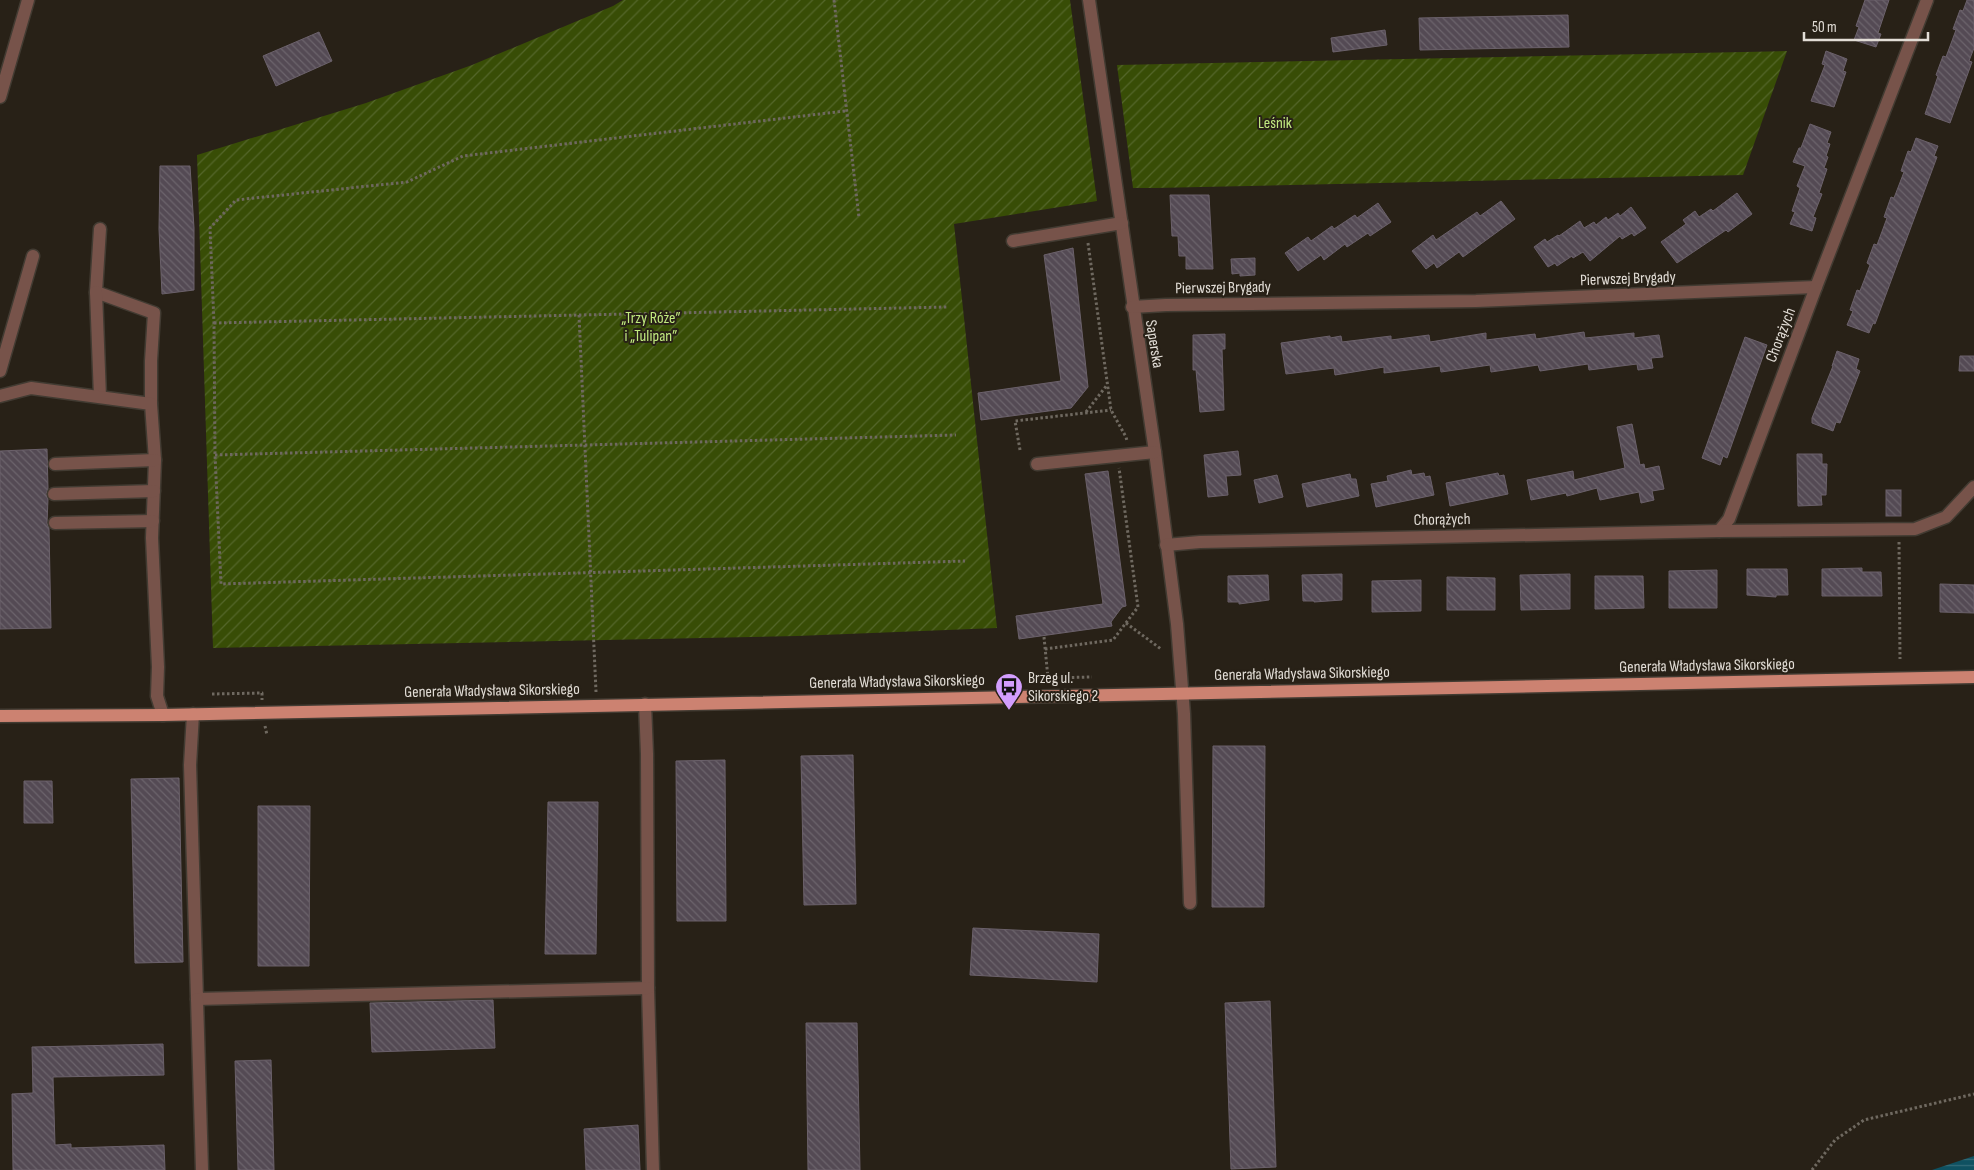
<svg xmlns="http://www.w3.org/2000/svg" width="1974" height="1170" viewBox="0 0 1974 1170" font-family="'Sofia Sans Condensed',sans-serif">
<defs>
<pattern id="garden-furrows" width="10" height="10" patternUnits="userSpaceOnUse" patternTransform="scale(1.25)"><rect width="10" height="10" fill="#384d06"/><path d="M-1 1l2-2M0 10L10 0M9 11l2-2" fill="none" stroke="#54662a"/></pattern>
<pattern id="water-rules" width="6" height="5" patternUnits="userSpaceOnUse" patternTransform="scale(1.25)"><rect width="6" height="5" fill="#0f5161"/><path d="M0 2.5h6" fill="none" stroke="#326a77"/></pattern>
<pattern id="building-back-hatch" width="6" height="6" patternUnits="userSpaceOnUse" patternTransform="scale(1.25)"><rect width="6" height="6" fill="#544a54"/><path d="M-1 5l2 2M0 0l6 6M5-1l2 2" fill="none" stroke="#6c646c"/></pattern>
</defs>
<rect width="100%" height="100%" fill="#282117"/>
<!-- garden -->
<g fill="url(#garden-furrows)">
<path d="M623 0H1070L1097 201 954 224 997 628 797 636 213 648 197 155 366 103 472 65 613 6Z"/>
<path d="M1787 51 1743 175 1155 188H1133L1117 65Z"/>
</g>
<!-- water -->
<path fill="url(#water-rules)" d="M1974 1156V1170H1932Z"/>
<!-- building -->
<g fill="url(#building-back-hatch)" stroke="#6b616b">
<path d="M1865 0H1889L1878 33 1881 34 1876 47 1854 40 1859 27 1856 26Z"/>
<path d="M1967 0H1974V48L1969 61 1972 62 1950 123 1925 114 1938 76 1936 75 1943 56 1946 57 1956 30 1953 29 1960 10 1963 11Z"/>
<path d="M1568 15 1569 47 1420 50 1419 18Z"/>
<path d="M1385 30 1387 45 1333 52 1331 38Z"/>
<path d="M319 32 332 61 276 86 263 56Z"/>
<path d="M1826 51 1847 59 1843 71 1846 72 1834 107 1811 101 1825 65 1822 64Z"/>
<path d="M1810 124 1831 132 1827 143 1830 144 1826 156 1828 157 1824 168 1827 169 1819 193 1822 194 1813 217 1816 218 1812 231 1790 224 1795 212 1792 211 1800 188 1797 186 1805 166 1793 162 1799 148H1801Z"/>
<path d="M1916 138 1938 146 1934 156 1937 157 1875 324 1873 323 1869 333 1847 325 1853 311 1850 310 1857 290 1860 291 1870 265 1867 263 1874 244 1877 245 1887 218 1884 217 1891 197 1894 198 1904 172 1901 171 1908 151 1911 152Z"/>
<path d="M160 166H190L194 228V290L162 294 159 229Z"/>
<path d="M1737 193 1752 214 1728 232 1726 230 1677 263 1661 242 1686 224 1683 220 1695 211 1699 217 1711 209 1713 211Z"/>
<path d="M1170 195H1209L1213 269H1186V256H1179L1178 236H1172Z"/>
<path d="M1501 201 1515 219 1463 257 1459 252 1437 268 1434 263 1426 269 1412 251 1433 235 1436 240 1477 212 1480 216Z"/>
<path d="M1378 203 1391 222 1370 236 1368 233 1347 247 1345 244 1324 260 1321 255 1298 271 1285 253 1308 237 1311 241 1332 226 1334 229 1355 215 1357 218Z"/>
<path d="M1631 207 1646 228 1634 236 1632 233 1622 239 1620 236 1590 261 1583 252 1573 258 1572 256 1557 266 1555 263 1548 267 1534 247 1545 239 1547 242 1558 235 1559 236 1580 221 1584 228 1594 222 1596 225 1606 217 1608 220 1618 213 1620 216Z"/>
<path d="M1073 248 1088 387 1071 408 981 420 978 393 1061 381 1044 255Z"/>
<path d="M1255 258V275L1240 276V273L1232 274 1231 259Z"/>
<path d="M1584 332 1585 338 1634 333V338L1659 335 1663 357 1651 358 1653 368 1638 370 1637 364 1589 370 1588 364 1540 371 1538 365 1491 372 1490 365 1441 372 1440 366 1384 373V367L1335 375 1334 368 1286 374 1281 343 1330 336V338L1341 336 1342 342 1391 336V340L1429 335 1430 342 1486 333V340L1535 334 1536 339Z"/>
<path d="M1225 334V349H1222L1224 410 1200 412 1196 370H1193V335Z"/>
<path d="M1745 337 1767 345 1727 458 1723 456 1720 465 1702 458Z"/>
<path d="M1837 351 1859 359 1856 369 1860 371 1840 423 1836 422 1833 431 1812 423V418L1833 366H1832Z"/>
<path d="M1960 356H1974V371H1959Z"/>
<path d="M1632 424 1640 465 1644 464 1645 469 1659 466 1664 489 1652 491 1654 500 1641 503 1639 492 1600 500 1597 488 1567 496 1566 493 1531 500 1527 480 1573 471 1574 480 1625 468 1617 427Z"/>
<path d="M47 449 48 489 46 494 48 499 47 523 49 528 51 628 0 629V451Z"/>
<path d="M1238 451 1241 475 1226 476 1228 495 1208 497 1204 455Z"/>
<path d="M1797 454H1822V464H1827L1826 495H1821L1822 505 1798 506Z"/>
<path d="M1411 470 1412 475 1424 473 1425 477 1430 476 1434 495 1376 507 1371 484 1388 481 1387 476Z"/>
<path d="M1108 471 1126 606 1122 607 1111 622 1112 626 1019 639 1016 616 1103 604 1085 474Z"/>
<path d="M1498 473 1499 476 1504 475 1508 494 1450 506 1446 483Z"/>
<path d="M1350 474 1351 479H1356L1359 496 1307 507 1302 484Z"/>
<path d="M1277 475 1283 497 1259 503 1254 480Z"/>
<rect x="1886" y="490" width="15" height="26"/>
<path d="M1862 568V572H1881L1882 596H1822V569Z"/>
<path d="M1747 569H1787L1788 595H1776V597L1747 595Z"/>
<path d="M1717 570V608H1669V571Z"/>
<path d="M1342 574V600L1314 602V601H1303L1302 575Z"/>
<path d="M1570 574V609L1521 610 1520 575Z"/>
<path d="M1268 575 1269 600 1239 604V602H1228V576Z"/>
<path d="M1595 576H1643L1644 608 1595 609Z"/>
<path d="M1447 577 1495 578V610H1447Z"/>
<path d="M1421 580V611L1372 612V581Z"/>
<path d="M1940 584 1974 585V613L1940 612Z"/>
<path d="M1213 746H1265L1264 907H1212Z"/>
<path d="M853 755 856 904 804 905 801 756Z"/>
<path d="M725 760 726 921H677L676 761Z"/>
<path d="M179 778 183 962 135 963 131 779Z"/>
<path d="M24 781H52L53 823H24Z"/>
<path d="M548 802H598L596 954H545Z"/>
<path d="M258 806H310L309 966H258Z"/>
<path d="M973 928 1099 934 1097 982 970 975Z"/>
<path d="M493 1000 495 1048 372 1052 370 1003Z"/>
<path d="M1270 1001 1276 1167 1231 1169 1225 1003Z"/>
<path d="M806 1023H857L860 1170H808Z"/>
<path d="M163 1044 164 1075 53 1077 55 1145 71 1144V1148L164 1145 165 1170H13L12 1094 33 1093 32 1047Z"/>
<path d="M271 1060 274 1170H238L235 1061Z"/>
<path d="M638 1125 640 1170H586L584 1129Z"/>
</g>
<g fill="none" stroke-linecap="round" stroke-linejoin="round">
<defs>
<g id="minor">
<path d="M1089 0 1155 452 1177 624 1184 714 1190 903"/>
<path d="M0 97 28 0"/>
<path d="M100 229 96 292 154 313 151 361V404"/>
<path d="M1013 241 1122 223"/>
<path d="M96 292 100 397"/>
<path d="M1132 307 1166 305 1476 301 1816 287"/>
<path d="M0 371 33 256"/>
<path d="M0 396 31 388 151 404 155 460 152 538 158 667 157 696 163 715"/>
<path d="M55 464 155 460"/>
<path d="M1037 464 1155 452"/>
<path d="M54 494 154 491"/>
<path d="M55 523 153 521"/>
<path d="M1719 531 1729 519 1816 287 1927 0"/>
<path d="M1166 545 1200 542 1719 531 1915 529 1946 517 1974 487"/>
<path d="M645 704 647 754 648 988 653 1170"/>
<path d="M193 714 190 765 197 999 648 988"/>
<path d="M197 999 202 1170"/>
</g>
<path id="major" d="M0 716 163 715 1974 677"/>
</defs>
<!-- minor casing -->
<use href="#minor" stroke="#423b32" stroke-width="15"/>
<!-- major casing -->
<use href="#major" stroke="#423b32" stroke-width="15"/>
<!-- path -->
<g stroke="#6f6960" stroke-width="3" stroke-dasharray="2.5 2.5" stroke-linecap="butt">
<path d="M834 0 859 218"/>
<path d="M845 111 463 156 407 182 236 200 210 228 214 323 215 455 221 584 965 561"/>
<path d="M1088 243 1111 410 1126 437 1127 441"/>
<path d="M579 315 596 692"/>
<path d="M214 323 947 307"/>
<path d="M1086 412 1107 385"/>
<path d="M1020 450 1015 421 1111 410"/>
<path d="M215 455 956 435"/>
<path d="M1899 542 1900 659"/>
<path d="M1126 623 1161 649"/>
<path d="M1044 637 1048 678 1092 677"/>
<path d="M1045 649 1113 640 1138 607 1119 468"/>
<path d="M212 694 262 693V700"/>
<path d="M265 726 267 735"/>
<path d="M1812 1170 1835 1140 1864 1120 1974 1094"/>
</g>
<!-- minor -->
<use href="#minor" stroke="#77534a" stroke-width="12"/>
<!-- major -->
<use href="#major" stroke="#cc8271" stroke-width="12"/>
</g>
<!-- icons -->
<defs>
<symbol id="bus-pin" viewBox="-11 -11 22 30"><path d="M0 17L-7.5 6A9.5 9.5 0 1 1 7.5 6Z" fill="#d29dfd" stroke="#282117"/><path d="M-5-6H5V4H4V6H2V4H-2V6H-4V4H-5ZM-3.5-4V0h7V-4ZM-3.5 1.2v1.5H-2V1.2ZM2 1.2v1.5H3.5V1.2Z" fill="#111"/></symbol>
</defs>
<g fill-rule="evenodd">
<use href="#bus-pin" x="993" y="671" width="32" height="43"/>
</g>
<g text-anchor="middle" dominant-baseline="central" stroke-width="4" stroke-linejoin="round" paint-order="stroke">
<!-- park labels -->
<g font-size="16" fill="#c1ea7f" stroke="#282117">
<text x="1275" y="123">Leśnik</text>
<text x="651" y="318">„Trzy Róże”<tspan x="651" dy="18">i „Tulipan”</tspan></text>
</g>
<!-- street labels -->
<g font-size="16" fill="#e2ddd6" stroke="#282117">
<text transform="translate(1628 279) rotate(-2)">Pierwszej Brygady</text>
<text transform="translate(1223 288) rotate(-1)">Pierwszej Brygady</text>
<text transform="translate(1781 335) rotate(-69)">Chorążych</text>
<text transform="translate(1154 344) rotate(81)">Saperska</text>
<text transform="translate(1442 520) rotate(-1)">Chorążych</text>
<text transform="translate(1707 666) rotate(-1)">Generała Władysława Sikorskiego</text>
<text transform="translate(1302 674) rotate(-1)">Generała Władysława Sikorskiego</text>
<text transform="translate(897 682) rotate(-1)">Generała Władysława Sikorskiego</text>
<text transform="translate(492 691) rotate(-1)">Generała Władysława Sikorskiego</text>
</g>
<!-- poi labels -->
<g font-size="16" fill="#e2ddd6" stroke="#282117" text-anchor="start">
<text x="1028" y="678">Brzeg ul.<tspan x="1028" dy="18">Sikorskiego 2</tspan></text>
</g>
</g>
<!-- scale -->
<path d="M1804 32v8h124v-8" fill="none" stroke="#e2ddd6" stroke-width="2.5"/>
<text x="1812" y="32" font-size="15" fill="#e2ddd6" stroke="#282117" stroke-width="4" paint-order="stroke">50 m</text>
</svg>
